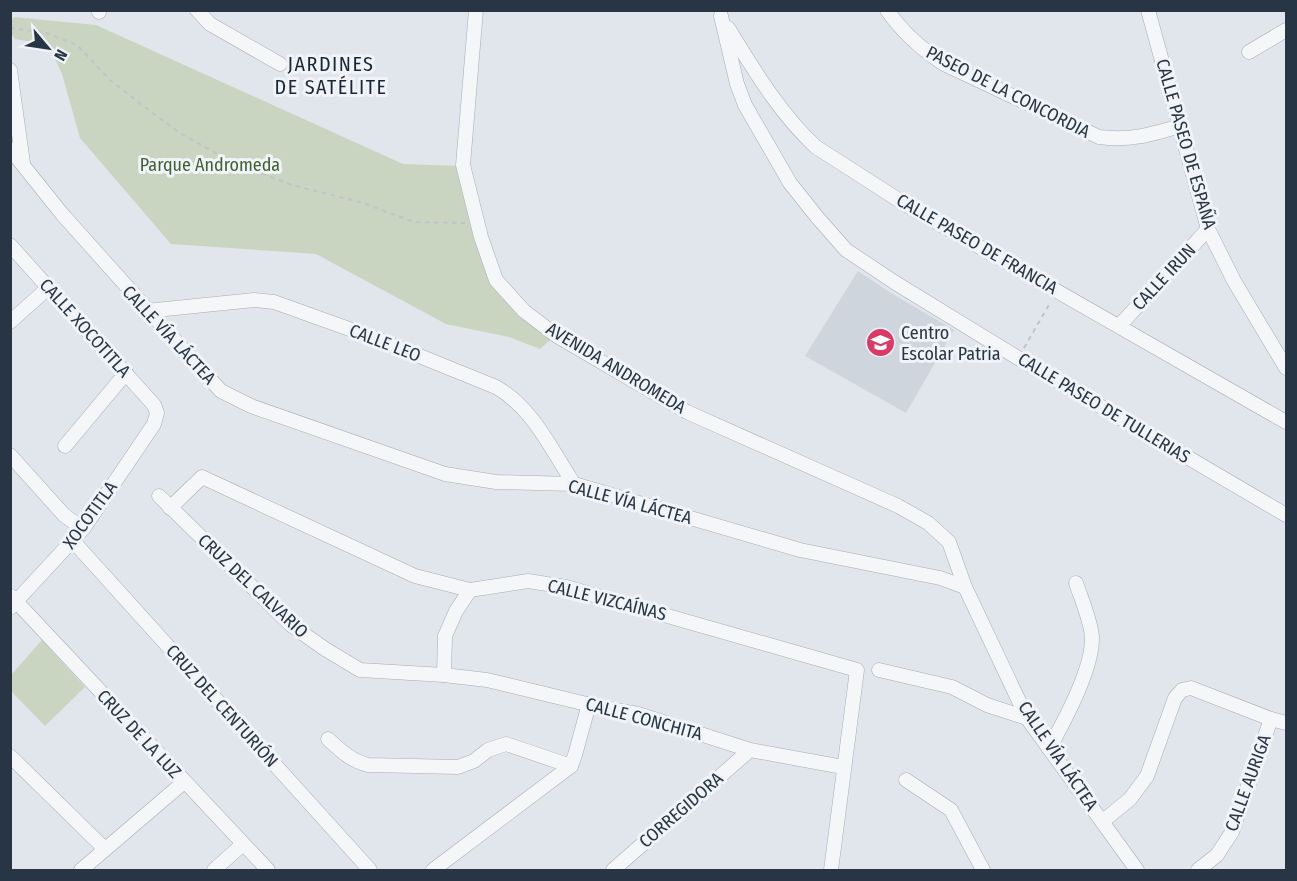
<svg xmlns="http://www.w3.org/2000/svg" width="1297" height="881" viewBox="0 0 1297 881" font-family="'Fira Sans Condensed',sans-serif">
<rect width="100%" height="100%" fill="#e0e6eb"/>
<!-- built -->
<path fill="#ced5dd" d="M858 271 891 293 954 330 906 413 805 356Z"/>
<!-- green -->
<g fill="#c9d5c1">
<path d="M14 17 96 25 403 164 460 166 491 280 515 309 550 340 540 349 509 337 446 324 316 254 171 244 80 138 62 74 49 45 15 39C10 33 8 24 14 17Z"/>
<path d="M42 640 85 687 45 726 10 690 11 675Z"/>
</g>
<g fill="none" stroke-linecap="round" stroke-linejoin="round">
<defs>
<g id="minor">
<path d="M99 10V12"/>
<path d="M197 10 210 24 280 64"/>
<path d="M476 10 463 165 481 237 496 280 524 311 557 336 687 412 898 506 928 523 949 542 965 587 1027 718 1137 870"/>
<path d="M887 10C903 33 921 49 944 64L1099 137C1130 141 1150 135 1180 126"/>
<path d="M1148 10 1208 229 1234 281 1286 368"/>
<path d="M721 16 737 84 745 105 790 183 817 217 846 250 894 282 1018 358 1286 515"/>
<path d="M728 28C754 70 780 114 816 147L908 206 1286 422"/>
<path d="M1249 52 1286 30"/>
<path d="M10 70 23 163"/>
<path d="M10 149 62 214 206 375 221 391 251 406 445 474 496 482 574 484 800 550 940 578 965 587"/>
<path d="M10 245 154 405 157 413 154 424 83 529 10 608"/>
<path d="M146 311 254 300 274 302 380 340 496 387C533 408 551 449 574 484"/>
<path d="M10 322 48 288"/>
<path d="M1120 325 1208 229"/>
<path d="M65 446 126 373"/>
<path d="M10 455 64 515 83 529"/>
<path d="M159 496 291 625 325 649 360 670 444 675 487 680 599 707 638 714 750 750 843 767"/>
<path d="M170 508 202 477 415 576 470 590 528 581 566 587 857 670 831 870"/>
<path d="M73 541 370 870"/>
<path d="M11 596 268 870"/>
<path d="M879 670 952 687 987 705 1027 718"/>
<path d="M444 675 445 636 456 611 470 590"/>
<path d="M328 739C340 750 351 761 368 765L458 767 474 761 488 750 506 744 571 766"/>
<path d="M1049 749C1064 721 1093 669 1092 637 1091 621 1081 598 1076 583"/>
<path d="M10 756 105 849"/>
<path d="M906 780 951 810 983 870"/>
<path d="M1103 821 1130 799 1147 776 1175 698 1182 690 1191 688 1271 719 1286 723"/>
<path d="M81 870 184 782"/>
<path d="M214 870 243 844"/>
<path d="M433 870 571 766 575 755 589 704"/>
<path d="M613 870 750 750"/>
<path d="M1198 870 1217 855 1232 832 1271 719"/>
</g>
</defs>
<!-- minor casing -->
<use href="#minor" stroke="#a5adb6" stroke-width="15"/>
<!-- path -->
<g stroke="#bfc4c9" stroke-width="2" stroke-dasharray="4.5 4.5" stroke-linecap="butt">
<path d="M10 28 46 33 77 45 110 80 154 114 180 133 232 162 292 185 360 202 414 222 465 223"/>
<path d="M1024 348 1050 303"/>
</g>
<!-- minor -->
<use href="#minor" stroke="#f4f6f8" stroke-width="14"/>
</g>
<!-- icons -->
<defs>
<symbol id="school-disc" viewBox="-11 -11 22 22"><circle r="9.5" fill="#db3a67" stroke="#f0f4f8"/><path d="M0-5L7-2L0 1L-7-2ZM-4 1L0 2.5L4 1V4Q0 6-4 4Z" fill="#fff"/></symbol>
</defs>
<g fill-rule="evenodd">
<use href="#school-disc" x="864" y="326" width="33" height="33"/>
</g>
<g text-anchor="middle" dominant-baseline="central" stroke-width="6" stroke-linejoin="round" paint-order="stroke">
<!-- street labels -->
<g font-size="18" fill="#273544" stroke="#f0f4f8">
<text transform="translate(1008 92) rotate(27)">PASEO DE LA CONCORDIA</text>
<text transform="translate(1186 144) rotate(74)">CALLE PASEO DE ESPAÑA</text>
<text transform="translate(977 244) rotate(30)">CALLE PASEO DE FRANCIA</text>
<text transform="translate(1164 277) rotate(-47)">CALLE IRUN</text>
<text transform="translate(85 328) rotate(48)">CALLE XOCOTITLA</text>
<text transform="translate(169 335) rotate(47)">CALLE VÍA LÁCTEA</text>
<text transform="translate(385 343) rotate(21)">CALLE LEO</text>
<text transform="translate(616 368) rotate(31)">AVENIDA ANDROMEDA</text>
<text transform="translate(1104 408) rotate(31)">CALLE PASEO DE TULLERIAS</text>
<text transform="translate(630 502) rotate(15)">CALLE VÍA LÁCTEA</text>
<text transform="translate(90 515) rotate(-54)">XOCOTITLA</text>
<text transform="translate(253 586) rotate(43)">CRUZ DEL CALVARIO</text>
<text transform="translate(607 600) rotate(14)">CALLE VIZCAÍNAS</text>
<text transform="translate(222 706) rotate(48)">CRUZ DEL CENTURIÓN</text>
<text transform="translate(644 719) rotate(15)">CALLE CONCHITA</text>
<text transform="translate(139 734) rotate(47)">CRUZ DE LA LUZ</text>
<text transform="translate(1058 756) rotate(56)">CALLE VÍA LÁCTEA</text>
<text transform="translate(1248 783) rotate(-70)">CALLE AURIGA</text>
<text transform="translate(681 810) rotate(-41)">CORREGIDORA</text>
</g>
<!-- park labels -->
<g font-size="18" fill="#426133" stroke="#f0f4f8">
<text x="210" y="165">Parque Andromeda</text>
</g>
<!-- poi labels -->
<g font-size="18" fill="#273544" stroke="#f0f4f8" text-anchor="start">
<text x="901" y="333">Centro<tspan x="901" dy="21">Escolar Patria</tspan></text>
</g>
<!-- neighbourhood labels -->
<g font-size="20" letter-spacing="1.5" fill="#192635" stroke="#f0f4f8">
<text x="331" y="64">JARDINES<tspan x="331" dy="23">DE SATÉLITE</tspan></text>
</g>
</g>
<!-- border -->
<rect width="1297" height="881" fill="none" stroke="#273544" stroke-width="24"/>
<!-- north arrow -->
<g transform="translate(48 48) rotate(119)" stroke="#f0f4f8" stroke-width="4.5" paint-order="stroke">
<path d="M0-4.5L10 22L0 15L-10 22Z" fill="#273544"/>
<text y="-9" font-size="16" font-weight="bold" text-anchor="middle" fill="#273544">N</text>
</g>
</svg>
